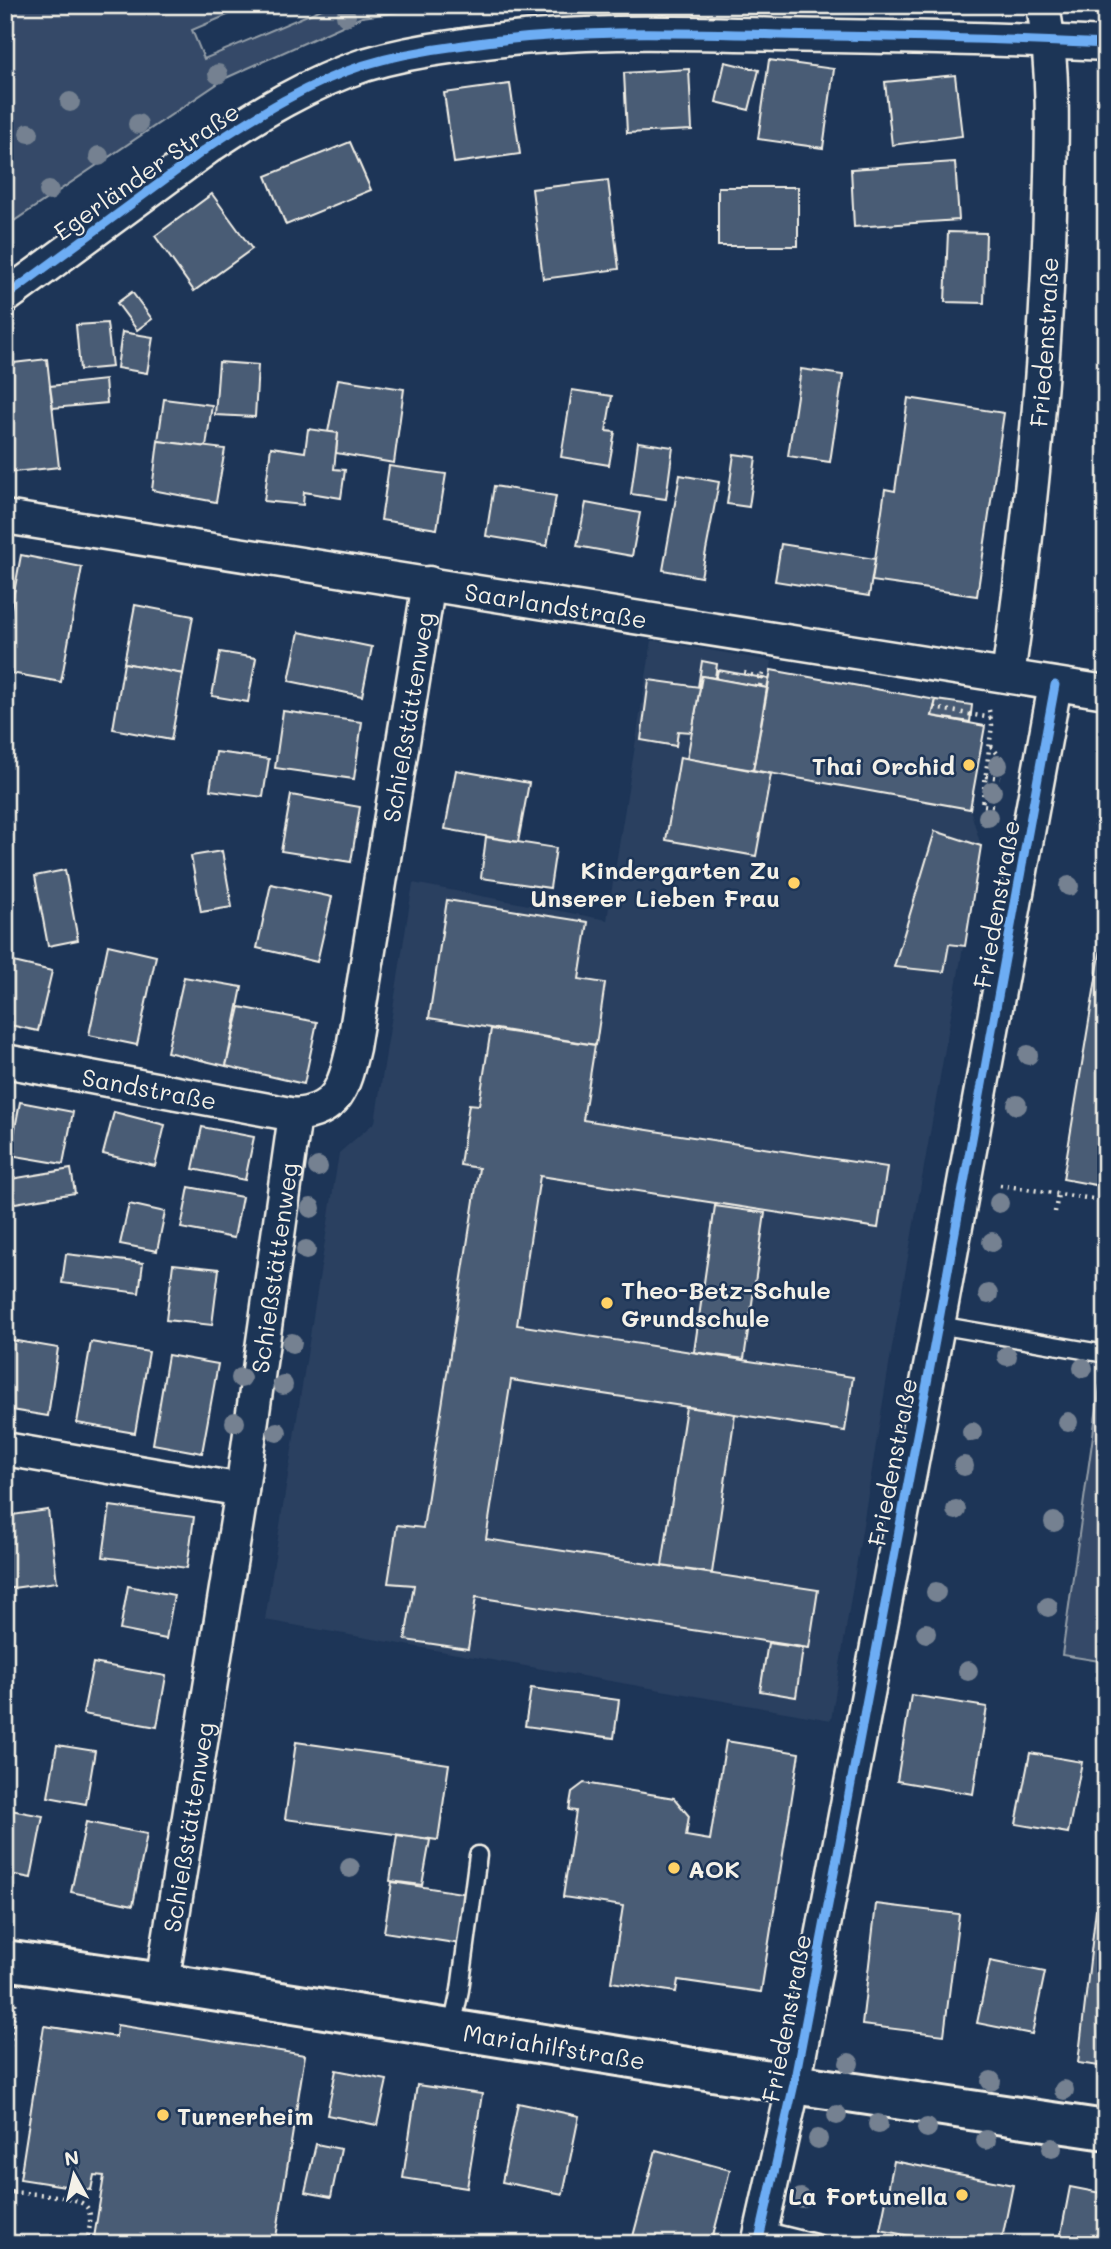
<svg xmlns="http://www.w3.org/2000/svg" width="1111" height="2249" viewBox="0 0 1111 2249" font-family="Mali,sans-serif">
<rect width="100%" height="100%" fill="#1d3557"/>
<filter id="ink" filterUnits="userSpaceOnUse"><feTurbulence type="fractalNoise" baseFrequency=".0143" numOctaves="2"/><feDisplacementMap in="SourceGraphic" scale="14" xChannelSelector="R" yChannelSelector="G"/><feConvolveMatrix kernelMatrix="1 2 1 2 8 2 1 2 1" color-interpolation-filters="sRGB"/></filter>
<g filter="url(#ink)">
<!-- built -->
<path fill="#2a4060" d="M652 640 772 661 753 770 970 809 981 846 892 1347 831 1720 265 1620 339 1153 375 1122 413 883 607 920Z"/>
<!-- green -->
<g fill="#354a67" stroke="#949ea8" stroke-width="2">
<path d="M5 5H145L148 12 173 5H251L192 30 204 59 331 5H450L362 17 226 78 5 227Z"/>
<path d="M1100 1386 1106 1387V1662L1062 1655Z"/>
</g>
<!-- building -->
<g fill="#485b74" stroke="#f4f1e8" stroke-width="2">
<path d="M769 60 834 69 823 148 758 139Z"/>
<path d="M725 62 759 70 749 110 716 102Z"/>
<path d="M689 69 692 130 627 133 624 73Z"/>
<path d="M955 75 962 136 892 145 885 82Z"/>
<path d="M510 84 520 154 454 163 444 93Z"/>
<path d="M350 142 371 190 286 225 266 176Z"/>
<path d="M955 162 959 220 854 227 851 169Z"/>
<path d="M608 180 619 269 543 279 532 189Z"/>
<rect x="718" y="187" width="80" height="59"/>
<path d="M212 194 252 249 194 291 155 236Z"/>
<path d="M948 232 986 233 984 303 945 302Z"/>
<path d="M132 292 152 319 137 330 117 303Z"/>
<path d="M107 323 112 367 80 370 76 325Z"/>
<path d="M122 332 153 337 147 373 117 368Z"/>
<path d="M47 359 59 467 5 473V364Z"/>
<path d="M219 362 258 365 255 417 215 415Z"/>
<path d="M801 369 843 375 830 462 788 456Z"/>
<path d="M338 379 404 389 394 463 336 453 338 433 328 432Z"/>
<path d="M105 380 107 403 53 408 50 386Z"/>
<path d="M572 390 612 396 606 431 615 432 609 465 561 457Z"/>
<path d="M908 398 1004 413 977 596 872 581 885 489 895 491Z"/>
<path d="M164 399 212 405 206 447 158 441Z"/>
<path d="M308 429 338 433 334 469 345 470 341 498 304 492 303 505 264 501 271 447 305 452Z"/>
<path d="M158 441 225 449 216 502 152 490Z"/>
<path d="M638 442 673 447 666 499 631 494Z"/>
<path d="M734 454 756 457 749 507 727 504Z"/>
<path d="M389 466 446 474 437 529 381 520Z"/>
<path d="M680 475 719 482 701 577 663 570Z"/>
<path d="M494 486 556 496 547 546 486 536Z"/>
<path d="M586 503 640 513 632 556 577 546Z"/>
<path d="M781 544 875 559 869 596 775 581Z"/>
<path d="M21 555 82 567 61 682 5 672V641Z"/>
<path d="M135 605 193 616 183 674 124 663Z"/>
<path d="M299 632 372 647 362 696 289 681Z"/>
<path d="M220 652 256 658 248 702 212 696Z"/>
<path d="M702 661 717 664 715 678 702 676 700 687H698Z"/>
<path d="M124 663 183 674 171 740 113 729Z"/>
<path d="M718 670 769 679 767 688 716 679Z"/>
<path d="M771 670 936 700 932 716 985 726 970 809 753 770Z"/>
<path d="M702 676 767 688 753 770 687 759Z"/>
<path d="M649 680 700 687 692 732 678 731 676 746 641 740Z"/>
<path d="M936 700 972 705 970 722 932 716Z"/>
<path d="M283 711 362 722 354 779 275 768Z"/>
<path d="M216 752 269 759 263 797 210 790Z"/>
<path d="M680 757 771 774 756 856 666 840Z"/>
<path d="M1106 759V827L1095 825Z"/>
<path d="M456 770 529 783 518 842 445 829Z"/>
<path d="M291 795 360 807 351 862 281 851Z"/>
<path d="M935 831 981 846 965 946 949 944 944 972 894 967Z"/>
<path d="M486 837 556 848 550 888 481 878Z"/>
<path d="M222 851 232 907 201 912 191 856Z"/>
<path d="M65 870 78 940 48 946 35 876Z"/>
<path d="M271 884 332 897 317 962 257 948Z"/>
<path d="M447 900 588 922 579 979 605 983 596 1045 429 1018Z"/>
<path d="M1106 918V1187L1063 1179Z"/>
<path d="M108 945 156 956 137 1045 89 1035Z"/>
<path d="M5 960 52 971 38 1031 5 1024Z"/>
<path d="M184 977 242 987 226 1066 167 1052Z"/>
<path d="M240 1007 317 1022 304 1084 226 1066Z"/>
<path d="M491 1029 595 1045 583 1120 887 1167 878 1228 540 1176 517 1325 853 1377 845 1431 511 1380 486 1539 818 1590 809 1648 476 1597 468 1649 405 1640 414 1585 388 1583 397 1525 423 1528 479 1168 460 1165 469 1104 479 1105Z"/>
<path d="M20 1102 73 1112 63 1164 10 1155Z"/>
<path d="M114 1112 165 1125 155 1166 103 1154Z"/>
<path d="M202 1127 254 1137 245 1180 193 1169Z"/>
<path d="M71 1169 75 1193 9 1204 5 1180Z"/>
<path d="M189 1187 242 1197 234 1238 181 1228Z"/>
<path d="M129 1204 165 1212 157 1251 120 1244Z"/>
<path d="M715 1206 765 1213 744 1359 694 1352Z"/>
<path d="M66 1254 143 1263 139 1293 62 1283Z"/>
<path d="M173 1264 219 1269 212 1325 166 1320Z"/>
<path d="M5 1339 58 1348 48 1416 5 1409Z"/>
<path d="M91 1342 149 1352 135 1433 77 1423Z"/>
<path d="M168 1355 218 1364 202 1453 153 1444Z"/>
<path d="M686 1407 735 1414 712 1573 662 1566Z"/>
<path d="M110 1506 194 1517 187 1568 103 1557Z"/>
<path d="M48 1510 57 1582 5 1589V1516Z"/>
<path d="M128 1586 174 1595 166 1639 120 1630Z"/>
<path d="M768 1643 803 1648 796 1697 760 1691Z"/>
<path d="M93 1663 166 1676 157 1727 83 1714Z"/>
<path d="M531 1688 619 1700 614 1738 525 1726Z"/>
<path d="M911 1695 987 1707 973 1794 897 1781Z"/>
<path d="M726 1741 799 1753 761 1992 678 1980 676 1992 611 1982 623 1906 563 1897 576 1811 569 1810 572 1792 584 1783 674 1798 689 1816 686 1836 710 1840Z"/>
<path d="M296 1742 449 1764 438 1840 285 1819Z"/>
<path d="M57 1745 95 1751 86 1804 48 1797Z"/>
<path d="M1030 1753 1082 1762 1068 1833 1016 1824Z"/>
<path d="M1106 1787V1834L1098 1832Z"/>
<path d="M5 1809 43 1816 31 1878 5 1873Z"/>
<path d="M86 1822 147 1834 133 1905 71 1892Z"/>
<path d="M397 1835 430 1840 422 1885 390 1881Z"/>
<path d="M392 1882 468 1894 461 1944 384 1932Z"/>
<path d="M876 1904 959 1914 944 2035 862 2025Z"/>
<path d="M1096 1909 1106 1910V2067L1078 2063Z"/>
<path d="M990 1961 1045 1972 1032 2034 977 2023Z"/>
<path d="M117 2025 305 2055 275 2244H93L104 2176 94 2175 91 2190 20 2179 44 2026 116 2037Z"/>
<path d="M336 2070 387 2080 377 2125 327 2115Z"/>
<path d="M417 2085 482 2094 467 2188 403 2178Z"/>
<path d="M518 2103 579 2116 563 2194 502 2182Z"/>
<path d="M316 2144 341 2149 331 2197 305 2192Z"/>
<path d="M656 2150 730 2170 711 2244H631Z"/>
<path d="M894 2161 1013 2185 1001 2244H950L880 2230Z"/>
<path d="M1070 2187 1106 2194V2244H1059Z"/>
<path d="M431 2235 478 2238V2244H431Z"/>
</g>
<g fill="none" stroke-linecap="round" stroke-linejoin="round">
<defs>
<g id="lane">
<path d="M938 1325 1106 1354"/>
<path d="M452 2028 460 1990 478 1855"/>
<path d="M762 2230 819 2244"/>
</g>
<g id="street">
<path d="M5 297 210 146C258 114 309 83 364 65 394 56 426 50 457 46 564 29 671 32 778 35 887 37 997 38 1106 44"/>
<path id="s1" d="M5 517 1106 692"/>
<path id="s2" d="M1008 676C1030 522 1046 367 1050 212 1052 143 1055 73 1043 5"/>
<path id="s3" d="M5 1061 295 1115C339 1111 344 1085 353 1048L429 583"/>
<path d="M5 1449 242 1490"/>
<path id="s4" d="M162 1983 242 1490 295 1115"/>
<path d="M758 2244 794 2084 938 1325 1055 685"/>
</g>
<g id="secondary">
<path id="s5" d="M5 1960 162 1983 794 2084 1106 2130"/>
</g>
</defs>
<!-- lane casing -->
<use href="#lane" stroke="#f4f1e8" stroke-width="21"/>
<!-- street casing -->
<use href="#street" stroke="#f4f1e8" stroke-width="37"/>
<!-- secondary casing -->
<use href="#secondary" stroke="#f4f1e8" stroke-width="44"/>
<!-- path -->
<g stroke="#f4f1e8" stroke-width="4.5" stroke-dasharray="2 5" stroke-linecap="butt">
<path d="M744 673 762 678 763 673"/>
<path d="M760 686 762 678"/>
<path d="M934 708 992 718"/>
<path d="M989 710 992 725 982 805 996 807"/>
<path d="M991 746 1002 759V764"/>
<path d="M986 776 1000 778"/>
<path d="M1000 1185 1106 1201"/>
<path d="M1055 1212 1058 1194"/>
<path d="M5 2074 16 1998"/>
<path d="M5 2191C23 2195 83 2192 89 2211 92 2220 88 2234 87 2244"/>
</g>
<!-- lane -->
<use href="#lane" stroke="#1d3557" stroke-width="16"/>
<!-- street -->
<use href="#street" stroke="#1d3557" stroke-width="32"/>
<!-- secondary -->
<use href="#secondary" stroke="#1d3557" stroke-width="38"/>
<defs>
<g id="cycleway">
<path d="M5 297 210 146C258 114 309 83 364 65 394 56 426 50 457 46 564 29 671 32 778 35 887 37 997 38 1106 44"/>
<path d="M758 2244 794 2084 938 1325 1055 685"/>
</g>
</defs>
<!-- cycleway casing -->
<use href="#cycleway" stroke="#1d3557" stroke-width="13"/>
<!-- cycleway -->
<use href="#cycleway" stroke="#6dadf4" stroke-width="9"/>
</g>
<!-- trees -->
<g fill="#748191">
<circle cx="346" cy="16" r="10"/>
<circle cx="218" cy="74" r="10"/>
<circle cx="70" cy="102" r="10"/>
<circle cx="138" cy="124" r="10"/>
<circle cx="29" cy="133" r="10"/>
<circle cx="99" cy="156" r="10"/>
<circle cx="49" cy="191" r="10"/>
<circle cx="998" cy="765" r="10"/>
<circle cx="992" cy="791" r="10"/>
<circle cx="988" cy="817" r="10"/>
<circle cx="1069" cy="886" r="10"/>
<circle cx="1028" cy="1055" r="10"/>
<circle cx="1017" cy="1105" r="10"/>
<circle cx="318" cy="1167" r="10"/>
<circle cx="999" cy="1203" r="10"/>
<circle cx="311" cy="1208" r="10"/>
<circle cx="992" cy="1242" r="10"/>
<circle cx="306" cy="1250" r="10"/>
<circle cx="988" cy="1294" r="10"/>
<circle cx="292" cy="1343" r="10"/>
<circle cx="1007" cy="1356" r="10"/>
<circle cx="1083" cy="1368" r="10"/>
<circle cx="241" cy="1378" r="10"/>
<circle cx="283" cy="1385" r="10"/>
<circle cx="235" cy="1422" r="10"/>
<circle cx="1068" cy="1422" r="10"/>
<circle cx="277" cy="1432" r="10"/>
<circle cx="972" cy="1432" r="10"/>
<circle cx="964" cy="1466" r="10"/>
<circle cx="956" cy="1510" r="10"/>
<circle cx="1054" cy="1522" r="10"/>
<circle cx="936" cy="1592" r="10"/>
<circle cx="1048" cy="1607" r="10"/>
<circle cx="926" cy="1633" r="10"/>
<circle cx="968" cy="1671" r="10"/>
<circle cx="350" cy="1868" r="10"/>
<circle cx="849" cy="2063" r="10"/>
<circle cx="991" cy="2081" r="10"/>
<circle cx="1064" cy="2090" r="10"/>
<circle cx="837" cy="2115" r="10"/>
<circle cx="878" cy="2124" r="10"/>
<circle cx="927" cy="2128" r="10"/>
<circle cx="818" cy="2139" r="10"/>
<circle cx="986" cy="2140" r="10"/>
<circle cx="1052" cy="2148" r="10"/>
<circle cx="801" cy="2198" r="10"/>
</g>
</g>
<!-- markers -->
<g fill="#ffd166" stroke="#1d3557" stroke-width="2.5">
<circle cx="969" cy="765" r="7"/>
<circle cx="794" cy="883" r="7"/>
<circle cx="607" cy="1303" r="7"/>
<circle cx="674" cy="1868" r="7"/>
<circle cx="163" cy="2115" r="7"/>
<circle cx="962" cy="2195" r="7"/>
</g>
<g text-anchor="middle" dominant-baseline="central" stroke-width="5" stroke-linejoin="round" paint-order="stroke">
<!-- street labels -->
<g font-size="24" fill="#f4f1e8" stroke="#1d3557">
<text transform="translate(146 171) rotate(-35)">Egerländer Straße</text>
<text stroke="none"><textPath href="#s2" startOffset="336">Friedenstraße</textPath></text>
<text stroke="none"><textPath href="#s1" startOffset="558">Saarlandstraße</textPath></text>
<text stroke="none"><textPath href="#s3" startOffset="728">Schießstättenweg</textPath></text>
<text transform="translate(996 904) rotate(-80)">Friedenstraße</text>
<text stroke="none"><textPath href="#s3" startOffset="147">Sandstraße</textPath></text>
<text stroke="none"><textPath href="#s4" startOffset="724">Schießstättenweg</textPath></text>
<text transform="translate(892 1462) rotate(-79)">Friedenstraße</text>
<text stroke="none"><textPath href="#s4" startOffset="158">Schießstättenweg</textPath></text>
<text transform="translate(786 2018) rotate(-79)">Friedenstraße</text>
<text stroke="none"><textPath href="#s5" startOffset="556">Mariahilfstraße</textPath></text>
</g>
<!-- poi labels -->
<g font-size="24" font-weight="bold" fill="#f4f1e8" stroke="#1d3557" text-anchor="end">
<text x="955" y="765">Thai Orchid</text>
<text x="780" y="869">Kindergarten Zu<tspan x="780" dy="28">Unserer Lieben Frau</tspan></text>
<text x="621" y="1289" text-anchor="start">Theo-Betz-Schule<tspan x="621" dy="28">Grundschule</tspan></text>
<text x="688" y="1868" text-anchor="start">AOK</text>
<text x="177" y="2115" text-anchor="start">Turnerheim</text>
<text x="948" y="2195">La Fortunella</text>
</g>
</g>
<!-- margin -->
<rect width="1111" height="2249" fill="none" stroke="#1d3557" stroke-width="28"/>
<rect x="14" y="14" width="1083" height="2221" fill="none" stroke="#f4f1e8" stroke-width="2.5" filter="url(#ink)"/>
<!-- north arrow -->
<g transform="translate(74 2175) rotate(352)" stroke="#1d3557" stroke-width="5" paint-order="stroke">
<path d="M0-5L12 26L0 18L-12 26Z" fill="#f4f1e8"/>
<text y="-10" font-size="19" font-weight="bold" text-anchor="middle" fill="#f4f1e8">N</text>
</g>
</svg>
